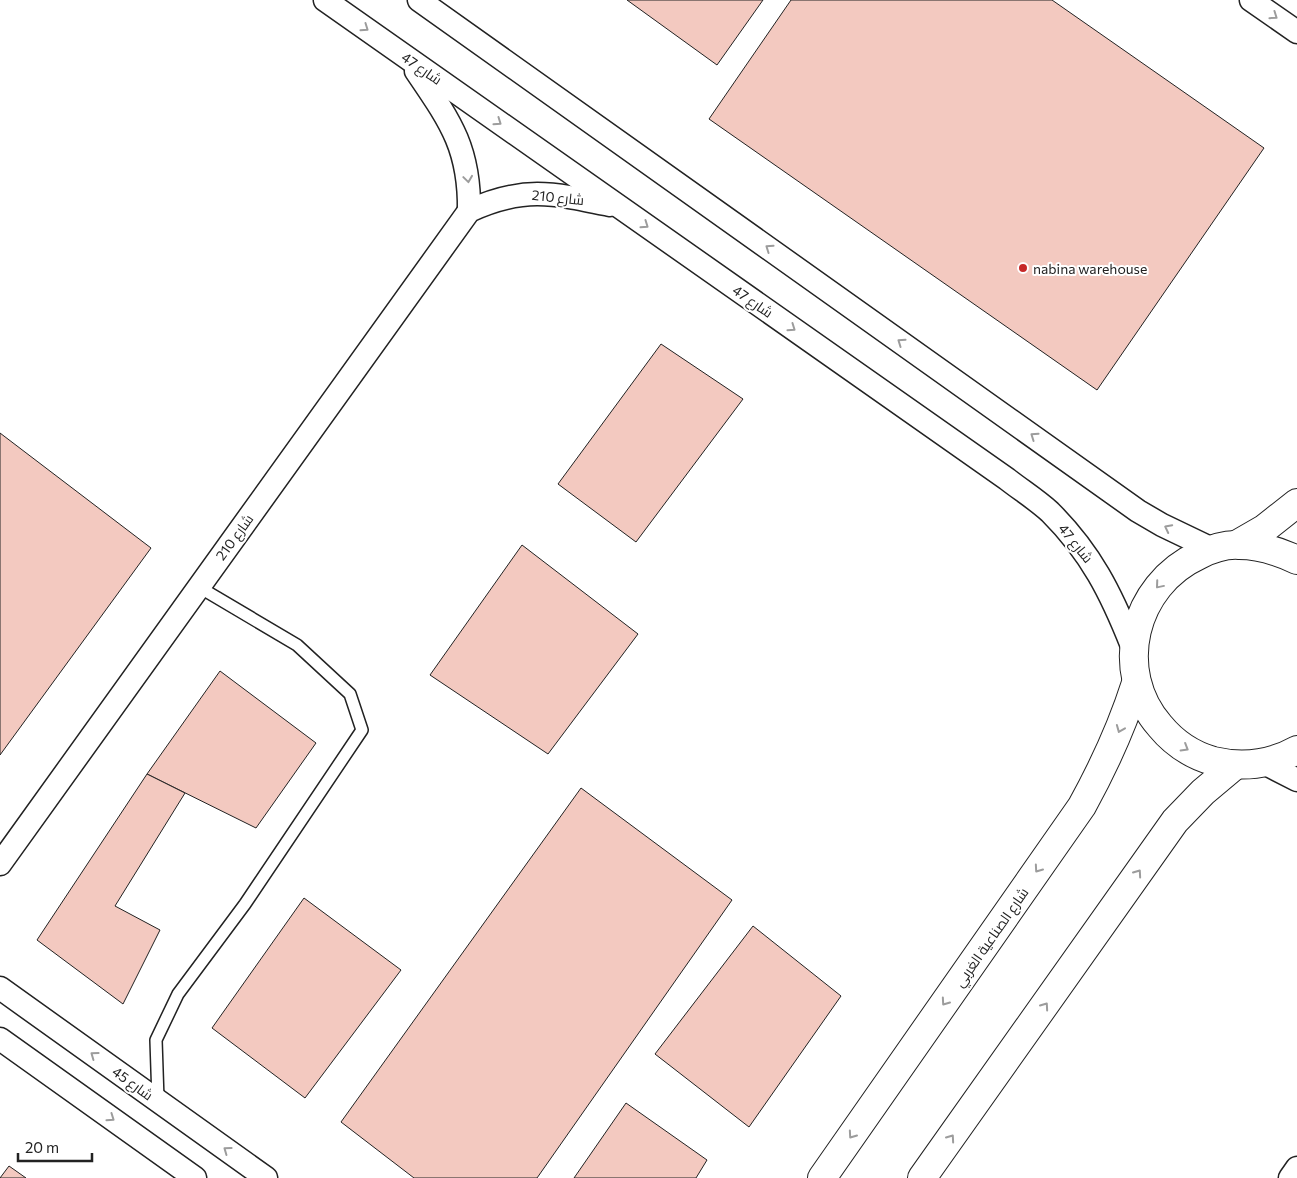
<svg xmlns="http://www.w3.org/2000/svg" width="1297" height="1178" viewBox="0 0 1297 1178" font-family="Commissioner,Cairo,sans-serif">
<rect width="100%" height="100%" fill="#fff"/>
<!-- building -->
<g fill="#f3c9c0" stroke="#222">
<path d="M627 0H763L717 65Z"/>
<path d="M791 0H1052L1264 148 1097 390 709 119Z"/>
<path d="M661 344 743 399 636 542 558 484Z"/>
<path d="M0 433 151 548 0 755Z"/>
<path d="M522 545 638 634 548 754 430 675Z"/>
<path d="M220 671 316 743 256 828 147 774Z"/>
<path d="M147 774 185 793 115 906 160 930 123 1004 37 940Z"/>
<path d="M581 788 732 900 537 1178H414L341 1122Z"/>
<path d="M304 898 401 970 305 1098 212 1028Z"/>
<path d="M753 926 841 996 749 1127 655 1054Z"/>
<path d="M626 1103 707 1160 696 1178H574Z"/>
<path d="M9 1166 26 1178H0Z"/>
</g>
<g fill="none" stroke-linecap="round" stroke-linejoin="round">
<defs>
<path id="service" d="M158 1100 156 1040 178 994 245 904 362 730 350 694 297 645 199 587"/>
<g id="minor">
<path d="M325 0 1007 479C1021 490 1037 500 1050 512 1091 553 1111 593 1132 646"/>
<path d="M419 0 1138 511 1162 525 1212 549"/>
<path d="M1251 0 1297 32"/>
<path d="M416 71C450 121 470 148 469 211"/>
<path d="M1266 764 1297 780"/>
<path d="M0 864 469 211C523 186 553 193 610 205"/>
<path d="M0 988 266 1178"/>
<path d="M0 1039 195 1178"/>
<path d="M1290 1178 1297 1168"/>
</g>
<g id="primary">
<path d="M1238 544 1264 529 1297 503"/>
<path d="M1297 560C1278 551 1260 545 1239 545 1225 544 1211 549 1199 555 1133 585 1112 671 1160 726 1174 743 1192 755 1213 761 1243 768 1270 765 1297 750"/>
<path d="M822 1178 1082 806C1104 766 1122 727 1136 683"/>
<path d="M922 1178 1175 821 1203 792 1234 766"/>
</g>
</defs>
<!-- service casing -->
<use href="#service" stroke="#222" stroke-width="14"/>
<!-- minor casing -->
<use href="#minor" stroke="#222" stroke-width="25"/>
<!-- primary casing -->
<use href="#primary" stroke="#222" stroke-width="30"/>
<!-- service -->
<use href="#service" stroke="#fff" stroke-width="11"/>
<!-- minor -->
<use href="#minor" stroke="#fff" stroke-width="22"/>
<!-- primary -->
<use href="#primary" stroke="#fff" stroke-width="28"/>
</g>
<!-- one-way arrows -->
<defs><path id="oneway-chevron" d="M-2-3.5L2.5 0L-2 3.5" fill="none" stroke-width="1.6" stroke-linecap="round" stroke-linejoin="round" transform="scale(1.25)"/></defs>
<g stroke="#9c9c9c">
<use href="#oneway-chevron" transform="translate(1274 16) rotate(35)"/>
<use href="#oneway-chevron" transform="translate(365 28) rotate(35)"/>
<use href="#oneway-chevron" transform="translate(498 122) rotate(35)"/>
<use href="#oneway-chevron" transform="translate(468 179) rotate(82)"/>
<use href="#oneway-chevron" transform="translate(645 225) rotate(35)"/>
<use href="#oneway-chevron" transform="translate(769 248) rotate(-145)"/>
<use href="#oneway-chevron" transform="translate(792 328) rotate(35)"/>
<use href="#oneway-chevron" transform="translate(901 342) rotate(-145)"/>
<use href="#oneway-chevron" transform="translate(1034 436) rotate(-145)"/>
<use href="#oneway-chevron" transform="translate(1168 528) rotate(-153)"/>
<use href="#oneway-chevron" transform="translate(1159 585) rotate(130)"/>
<use href="#oneway-chevron" transform="translate(1120 729) rotate(112)"/>
<use href="#oneway-chevron" transform="translate(1185 748) rotate(31)"/>
<use href="#oneway-chevron" transform="translate(1038 869) rotate(125)"/>
<use href="#oneway-chevron" transform="translate(1138 873) rotate(-55)"/>
<use href="#oneway-chevron" transform="translate(945 1002) rotate(125)"/>
<use href="#oneway-chevron" transform="translate(1045 1006) rotate(-55)"/>
<use href="#oneway-chevron" transform="translate(94 1055) rotate(-144)"/>
<use href="#oneway-chevron" transform="translate(111 1118) rotate(35)"/>
<use href="#oneway-chevron" transform="translate(852 1135) rotate(125)"/>
<use href="#oneway-chevron" transform="translate(951 1138) rotate(-55)"/>
<use href="#oneway-chevron" transform="translate(227 1150) rotate(-144)"/>
</g>
<!-- markers -->
<circle fill="#c62828" stroke="#fff" stroke-width="2" cx="1023" cy="268" r="5"/>
<g text-anchor="middle" dominant-baseline="central" stroke-width="4" stroke-linejoin="round" paint-order="stroke">
<!-- street labels -->
<g font-size="14" fill="#222" stroke="#fff">
<text transform="translate(422 68) rotate(35)">شارع 47</text>
<text transform="translate(558 197) rotate(6)">شارع 210</text>
<text transform="translate(753 301) rotate(35)">شارع 47</text>
<text transform="translate(234 537) rotate(-54)">شارع 210</text>
<text transform="translate(1076 543) rotate(51)">شارع 47</text>
<text transform="translate(991 937) rotate(-55)">شارع الصناعية الغربي</text>
<text transform="translate(133 1083) rotate(36)">شارع 45</text>
</g>
<!-- poi labels -->
<g font-size="14" fill="#222" stroke="#fff" text-anchor="start">
<text x="1033" y="268">nabina warehouse</text>
</g>
</g>
<!-- scale -->
<path d="M18 1153v8h74v-8" fill="none" stroke="#222222" stroke-width="2.5"/>
<text x="25" y="1153" font-size="15" fill="#222222" stroke="#ffffff" stroke-width="4" paint-order="stroke">20 m</text>
</svg>
